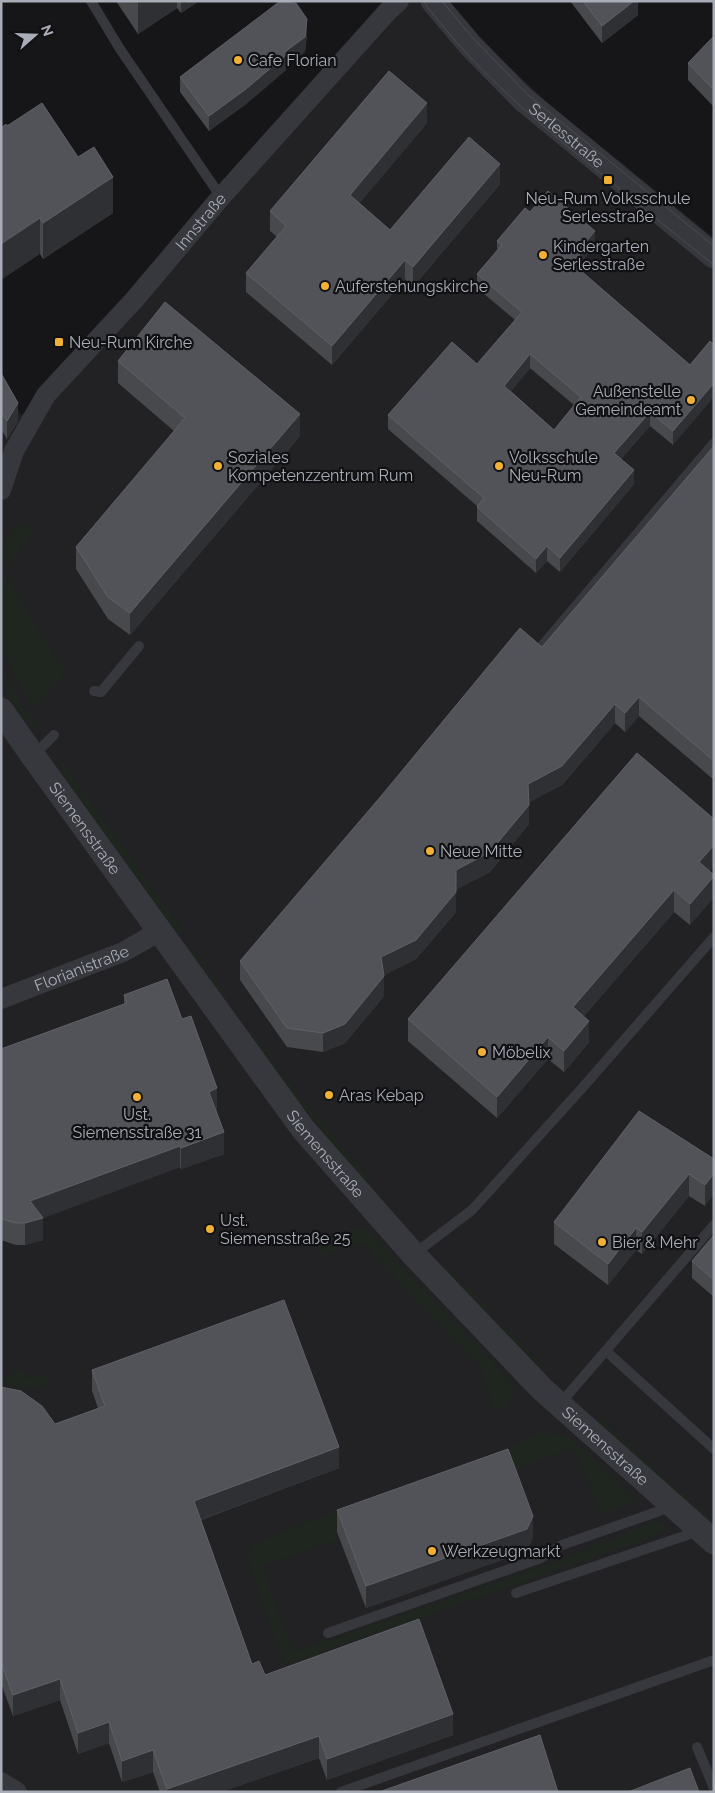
<svg xmlns="http://www.w3.org/2000/svg" width="715" height="1793" viewBox="0 0 715 1793" font-family="Raleway,sans-serif">
<rect width="100%" height="100%" fill="#161618"/>
<!-- built -->
<path fill="#222225" d="M399 1H438L549 104 714 238V1792H1V385L21 415 46 395Z"/>
<!-- green -->
<g fill="#1e261f">
<path d="M22 521 33 534 2 569 65 672 35 709 14 674 1 644V554C5 541 12 531 22 521Z"/>
<path d="M1 667 11 687 39 730H34L29 725 2 686Z"/>
<path d="M61 760 184 932 176 931 63 776 60 770Z"/>
<path d="M188 949 194 951 224 991 226 996 225 998Z"/>
<path d="M250 1029 299 1096 373 1184 372 1185H368L301 1105 250 1035Z"/>
<path d="M355 1229H367L515 1386 507 1407 495 1410 485 1386 483 1370 362 1242 319 1256C321 1235 338 1235 355 1229Z"/>
<path d="M442 1262 489 1309 488 1311 484 1310 443 1267Z"/>
<path d="M501 1322 549 1371 550 1375 503 1330 501 1327Z"/>
<path d="M22 1369 26 1380 46 1373 48 1377V1383C32 1391 24 1390 7 1385L4 1378Z"/>
<path d="M598 1419H600L714 1522V1526L598 1423Z"/>
<path d="M542 1431 567 1437 615 1478 632 1497V1504L602 1516 574 1447 519 1468 337 1531 340 1539 262 1566 292 1648 297 1651 571 1556 655 1521 664 1523 665 1530 655 1536 288 1664 283 1661 247 1556 255 1544 338 1509 427 1480 489 1456Z"/>
</g>
<g fill="none" stroke-linecap="round" stroke-linejoin="round">
<!-- service -->
<g stroke="#37383d" stroke-width="10">
<path d="M91 1 120 49 221 197"/>
<path d="M542 646 714 443"/>
<path d="M94 691 101 692 139 646"/>
<path d="M34 755 54 735"/>
<path d="M414 1254 472 1210 584 1086 714 937"/>
<path d="M606 1351 714 1449"/>
<path d="M559 1405 714 1225"/>
<path d="M516 1593 699 1531"/>
<path d="M328 1633 541 1558 562 1545 671 1507"/>
<path d="M697 1747 714 1788"/>
<path d="M341 1792 714 1660"/>
</g>
<!-- minor -->
<g stroke="#37383d" stroke-width="20">
<path id="s1" d="M1 490 14 451 46 395 135 299 221 197 388 11 399 1"/>
<path id="s2" d="M1 999 123 952 160 931"/>
<path d="M1 1782 17 1792"/>
</g>
<!-- tertiary -->
<g stroke="#37383d" stroke-width="25">
<path id="s3" d="M433 1 471 46 523 99 714 256"/>
<path id="s4" d="M1 710 33 756 303 1129 414 1255 542 1389 714 1542"/>
</g>
<!-- tram -->
<g stroke="#4a4c52" stroke-width="1">
<path d="M423 1C468 62 525 112 583 159 627 195 670 230 714 265"/>
<path d="M442 1 471 36 528 95 714 246"/>
</g>
</g>
<!-- wall -->
<g fill="#47494d" fill-rule="evenodd">
<path d="M116 1H199L181 13 177 8 138 34Z"/>
<path d="M570 1H638V15L602 43Z"/>
<path d="M307 34 305 52 286 66V70L246 104 209 131 180 92V77Z"/>
<path d="M714 36V107L688 80V63Z"/>
<path d="M427 123 359 203 390 230 500 184 413 287 405 279 332 365 246 292V273L277 237 270 231V211Z"/>
<path d="M7 126 113 213 43 259 40 254Z"/>
<path d="M530 212 595 245 580 263V269L579 270 690 365 673 445 650 426 621 459 634 484 560 572 547 561 536 573 477 521V506L388 429V415L477 364 515 320 477 288V274L497 250V241ZM530 368 574 405 554 430 511 391Z"/>
<path d="M118 361 300 436 130 635 108 619 76 569V547L174 431 118 383Z"/>
<path d="M1 373 18 421 7 439 1 429Z"/>
<path d="M714 446V780L639 716 625 732 615 723 562 785 529 802V824L490 872 456 889V912L416 959 384 975V996L345 1043 323 1052 287 1047 240 980V961L542 647Z"/>
<path d="M714 819V866L709 871 690 925 674 912 584 1016 589 1042 564 1072 548 1059 497 1118 408 1041V1019Z"/>
<path d="M124 995 182 1019 217 1110 216 1111 224 1154 181 1169 180 1167 42 1218 43 1240 25 1245H16L1 1240V1049L124 1004Z"/>
<path d="M714 1159 705 1206 689 1196 642 1254 636 1250 608 1285 554 1244V1222Z"/>
<path d="M714 1235V1297L692 1278V1261Z"/>
<path d="M92 1370 339 1468 201 1520 252 1664 265 1675 453 1735 327 1780 319 1758 221 1792H160L153 1772 122 1782 109 1743 78 1754 60 1700 13 1716 1 1683V1387L55 1424 98 1408 92 1391Z"/>
<path d="M337 1510 533 1537 527 1551 366 1608 337 1532Z"/>
</g>
<!-- shaded-wall -->
<g fill="#2f3033">
<path d="M138 1H177V8L138 34Z"/>
<path d="M181 1H199L181 13Z"/>
<path d="M634 1H638V15L602 43V26Z"/>
<path d="M307 19V34L305 52 286 66V70L246 104 209 131V116L286 51Z"/>
<path d="M427 103V123L350 215V195Z"/>
<path d="M500 164V184L413 287V267Z"/>
<path d="M113 177V213L43 259V223Z"/>
<path d="M40 218V254L1 280V244Z"/>
<path d="M595 231V245L580 263V269L573 278V264L577 252Z"/>
<path d="M405 260V279L332 365V346Z"/>
<path d="M530 354V368L504 400V386Z"/>
<path d="M714 383V397L673 445V431Z"/>
<path d="M18 403V421L7 439V421Z"/>
<path d="M650 412V426L614 467V453Z"/>
<path d="M300 414V436L130 635V613Z"/>
<path d="M634 470V484L560 572V558Z"/>
<path d="M547 546V561L536 573V559Z"/>
<path d="M639 697V716L625 732V713Z"/>
<path d="M615 704V723L562 785 528 803V784Z"/>
<path d="M529 805V824L490 872 456 890V870Z"/>
<path d="M714 845V866L699 884V862Z"/>
<path d="M714 876V898L690 925V904Z"/>
<path d="M674 890V912L573 1029V1007Z"/>
<path d="M456 892V912L416 959 381 977V957Z"/>
<path d="M384 976V996L345 1043 323 1052V1033Z"/>
<path d="M589 1021V1042L564 1072V1051Z"/>
<path d="M548 1037V1059L497 1118V1097Z"/>
<path d="M217 1088V1110L209 1113V1092Z"/>
<path d="M224 1132V1154L181 1169V1148Z"/>
<path d="M180 1146V1167L41 1219 43 1218V1240L25 1245V1223L30 1201Z"/>
<path d="M714 1173V1194L705 1206V1185Z"/>
<path d="M689 1174V1196L642 1254V1232Z"/>
<path d="M636 1228V1250L608 1285V1264Z"/>
<path d="M339 1447V1468L194 1522V1501Z"/>
<path d="M533 1516V1537L527 1551 366 1608V1586Z"/>
<path d="M60 1679V1700L13 1716V1695Z"/>
<path d="M453 1714V1735L327 1780V1759Z"/>
<path d="M109 1722V1743L78 1754V1733Z"/>
<path d="M319 1736V1758L221 1792H167V1789Z"/>
<path d="M153 1750V1772L122 1782V1761Z"/>
</g>
<!-- building -->
<g fill="#525359" stroke="#5f6168" fill-rule="evenodd">
<path d="M583 1H634L602 26Z"/>
<path d="M279 2 296 3 307 19 305 37 286 51V55L246 89 209 116 180 77Z"/>
<path d="M714 36V90L688 63Z"/>
<path d="M389 71 427 103 350 195 390 230 469 137 500 164 413 267 405 260 332 346 246 273 286 226 270 211Z"/>
<path d="M42 103 78 157 94 147 113 177 43 223 40 218 1 244V128L6 124 7 126Z"/>
<path d="M548 191 595 231 577 252 580 255 573 264 690 365 710 341 714 345V383L673 431 650 412 614 453 634 470 560 558 547 546 536 559 477 507 484 498 388 415 452 342 477 364 522 312 477 274 502 245 497 241 525 208 530 212ZM530 354 581 397 554 430 504 386Z"/>
<path d="M165 302 300 414 130 613 108 597 76 547 185 418 118 361Z"/>
<path d="M1 373 18 403 7 421 1 411Z"/>
<path d="M714 446V761L639 697 625 713 615 704 562 766 528 784 529 805 490 852 456 870V892L416 940 381 957 384 976 345 1024 323 1033 287 1028 240 961 382 795 520 628 542 647Z"/>
<path d="M637 753 714 819V845L699 862 714 875V876L690 904 674 890 573 1007 589 1021 564 1051 548 1037 497 1097 408 1019Z"/>
<path d="M167 979 182 1019 191 1016 217 1088 209 1092 224 1132 181 1148 180 1146 30 1201 43 1218 25 1223H16L1 1219V1049L127 1003 124 995Z"/>
<path d="M639 1111 714 1159V1173L705 1185 689 1174 642 1232 636 1228 608 1264 554 1222Z"/>
<path d="M714 1235V1280L692 1261Z"/>
<path d="M284 1300 339 1447 194 1501 252 1664 259 1661 265 1675 419 1619 453 1714 327 1759 319 1736 167 1789 153 1750 122 1761 109 1722 78 1733 60 1679 13 1695 1 1662V1387L21 1391 42 1406 55 1424 105 1406 92 1370Z"/>
<path d="M508 1449 533 1516 527 1529 366 1586 337 1510Z"/>
<path d="M540 1735 558 1792H379Z"/>
<path d="M690 1768 699 1792H628Z"/>
</g>
<!-- markers -->
<g fill="#f2b134" stroke="#111113" stroke-width="2">
<circle cx="238" cy="60" r="5"/>
<rect x="603" y="175" width="10" height="10" rx="2.5"/>
<circle cx="543" cy="255" r="5"/>
<circle cx="325" cy="286" r="5"/>
<rect x="54" y="337" width="10" height="10" rx="2.5"/>
<circle cx="691" cy="400" r="5"/>
<circle cx="218" cy="466" r="5"/>
<circle cx="499" cy="466" r="5"/>
<circle cx="430" cy="851" r="5"/>
<circle cx="482" cy="1052" r="5"/>
<circle cx="329" cy="1095" r="5"/>
<circle cx="137" cy="1097" r="5"/>
<circle cx="210" cy="1229" r="5"/>
<circle cx="602" cy="1242" r="5"/>
<circle cx="432" cy="1551" r="5"/>
</g>
<g text-anchor="middle" dominant-baseline="central" stroke-width="4.5" stroke-linejoin="round" paint-order="stroke">
<!-- poi labels -->
<g font-size="16" fill="#a8adb8" stroke="#111113" text-anchor="start">
<text x="248" y="60">Cafe Florian</text>
<text x="608" y="198" text-anchor="middle">Neu-Rum Volksschule<tspan x="608" dy="18">Serlesstraße</tspan></text>
<text x="553" y="246">Kindergarten<tspan x="553" dy="18">Serlesstraße</tspan></text>
<text x="335" y="286">Auferstehungskirche</text>
<text x="69" y="342">Neu-Rum Kirche</text>
<text x="681" y="391" text-anchor="end">Außenstelle<tspan x="681" dy="18">Gemeindeamt</tspan></text>
<text x="228" y="457">Soziales<tspan x="228" dy="18">Kompetenzzentrum Rum</tspan></text>
<text x="509" y="457">Volksschule<tspan x="509" dy="18">Neu-Rum</tspan></text>
<text x="440" y="851">Neue Mitte</text>
<text x="492" y="1052">Möbelix</text>
<text x="339" y="1095">Aras Kebap</text>
<text x="137" y="1114" text-anchor="middle">Ust.<tspan x="137" dy="18">Siemensstraße 31</tspan></text>
<text x="220" y="1220">Ust.<tspan x="220" dy="18">Siemensstraße 25</tspan></text>
<text x="612" y="1242">Bier &amp; Mehr</text>
<text x="442" y="1551">Werkzeugmarkt</text>
</g>
<!-- street labels -->
<g font-size="16" fill="#a8adb8" stroke="#111113">
<text stroke="none"><textPath href="#s3" startOffset="190">Serlesstraße</textPath></text>
<text stroke="none"><textPath href="#s1" startOffset="338">Innstraße</textPath></text>
<text stroke="none"><textPath href="#s4" startOffset="145">Siemensstraße</textPath></text>
<text stroke="none"><textPath href="#s2" startOffset="86">Florianistraße</textPath></text>
<text stroke="none"><textPath href="#s4" startOffset="550">Siemensstraße</textPath></text>
<text stroke="none"><textPath href="#s4" startOffset="955">Siemensstraße</textPath></text>
</g>
</g>
<!-- border -->
<rect width="715" height="1793" fill="none" stroke="#a8adb8" stroke-width="5"/>
<!-- north arrow -->
<g transform="translate(35 35) rotate(70)" stroke="#111113" stroke-width="4" paint-order="stroke">
<path d="M0-4L9 19L0 12L-9 19Z" fill="#a8adb8"/>
<text y="-8" font-size="14" font-weight="bold" text-anchor="middle" fill="#a8adb8">N</text>
</g>
</svg>
